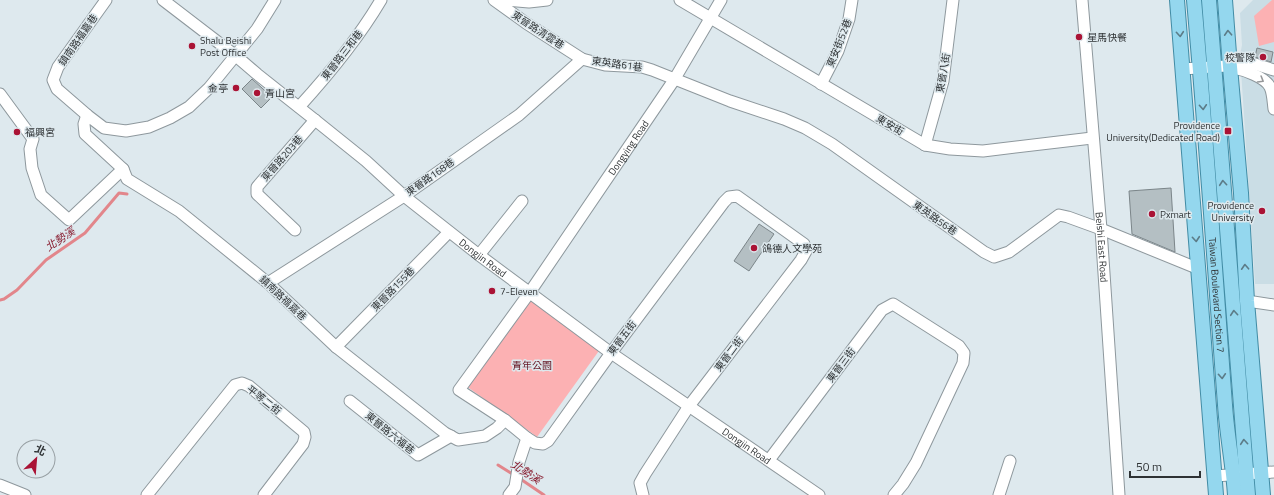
<svg xmlns="http://www.w3.org/2000/svg" width="1274" height="495" viewBox="0 0 1274 495" font-family="'Titillium Web','Noto Sans TC',sans-serif">
<rect width="100%" height="100%" fill="#dee9ee"/>
<!-- built -->
<path fill="#cadde5" d="M1253 0H1274V284H1255L1240 55 1242 45 1240 13Z"/>
<!-- green -->
<g fill="#fcb1b3">
<path d="M1272 0H1274V42L1259 46 1254 16Z"/>
<path d="M526 294 601 348 537 437 462 383Z"/>
</g>
<g fill="none" stroke-linecap="round" stroke-linejoin="round">
<!-- stream -->
<g stroke="#e2868b" stroke-width="3">
<path d="M0 300 4 299 17 290 46 260 85 233 119 193 127 194"/>
<path d="M498 465 514 475"/>
<path d="M519 478 544 495"/>
</g>
</g>
<!-- building -->
<g fill="#b4bfc3" stroke="#7b8589">
<path d="M1257 48 1273 52 1271 62 1255 57Z"/>
<path d="M252 79 272 97 261 108 242 89Z"/>
<path d="M1171 188 1175 252 1132 234 1129 191Z"/>
<path d="M759 224 774 234 749 271 734 261Z"/>
</g>
<g fill="none" stroke-linecap="round" stroke-linejoin="round">
<defs>
<g id="minor">
<path d="M106 0 58 67 53 80 57 89 87 115 104 128 126 131 149 127 170 118 189 107 209 88 257 29 275 0"/>
<path id="s1" d="M163 0 236 56 257 74 315 120 366 161 404 196 479 255 611 353 819 495"/>
<path d="M494 0 526 23 582 59 605 65 642 67 652 70 730 101 784 119 805 128 832 144 984 252 994 257 1009 252 1059 215 1068 217 1101 229 1199 269"/>
<path d="M506 0 529 2 547 0"/>
<path d="M680 0 925 145 950 149 983 151 1092 138"/>
<path id="s2" d="M1082 0 1101 229 1119 495"/>
<path d="M1234 68C1244 70 1265 77 1270 87 1273 93 1273 102 1274 109"/>
<path d="M1183 69 1255 64 1274 70"/>
<path d="M821 84 838 51 849 19 852 0"/>
<path d="M0 94 33 139 30 149 32 168 41 195 69 220 123 169"/>
<path d="M299 107C330 73 358 39 381 0"/>
<path d="M87 115 84 124 85 134 123 169 127 179 179 211 268 283 336 347 445 433 458 440 485 436 497 428 505 420"/>
<path d="M925 145 943 81 953 0"/>
<path d="M295 230 257 194V187L315 120"/>
<path d="M479 255 522 201"/>
<path d="M268 283 404 196 519 115 582 59"/>
<path d="M1247 301 1274 305"/>
<path d="M336 347 449 232"/>
<path d="M350 401 418 455 451 436"/>
<path d="M769 460 882 310 893 304 959 346 964 353 963 363 916 463 903 484 894 495"/>
<path d="M1214 476 1274 472"/>
<path d="M0 485 25 495"/>
<path d="M147 495 235 385 242 383 249 386 304 432 305 437 303 444 264 495"/>
<path d="M509 495 515 487 519 462 527 438"/>
<path id="s3" d="M643 495 640 483 645 474 689 406 801 260 806 251 804 244 737 196 729 197 724 202 611 353 548 441 543 444 535 443 527 438 505 420 459 390 530 292 674 80 721 0"/>
<path d="M999 495 1010 461"/>
</g>
<g id="major">
<path d="M1177 0 1216 495"/>
<path id="s4" d="M1194 0C1206 135 1215 270 1225 405 1227 435 1233 465 1235 495"/>
<path d="M1209 0 1248 495"/>
<path d="M1225 0 1230 67 1241 193 1247 301 1263 495"/>
</g>
</defs>
<!-- minor casing -->
<use href="#minor" stroke="#8e989d" stroke-width="13"/>
<!-- major casing -->
<use href="#major" stroke="#428ca5" stroke-width="16"/>
<!-- minor -->
<use href="#minor" stroke="#fff" stroke-width="11"/>
<!-- major -->
<use href="#major" stroke="#94d7ee" stroke-width="14"/>
</g>
<!-- one-way arrows -->
<defs><path id="oneway-chevron" d="M-2-3.5L2.5 0L-2 3.5" fill="none" stroke-width="1.6" stroke-linecap="round" stroke-linejoin="round"/></defs>
<g stroke="#5c7c88">
<use href="#oneway-chevron" transform="translate(1228 33) rotate(-93)"/>
<use href="#oneway-chevron" transform="translate(1180 34) rotate(85)"/>
<use href="#oneway-chevron" transform="translate(1203 107) rotate(86)"/>
<use href="#oneway-chevron" transform="translate(1223 183) rotate(-95)"/>
<use href="#oneway-chevron" transform="translate(1196 239) rotate(85)"/>
<use href="#oneway-chevron" transform="translate(1245 267) rotate(-93)"/>
<use href="#oneway-chevron" transform="translate(1234 313) rotate(-95)"/>
<use href="#oneway-chevron" transform="translate(1222 376) rotate(86)"/>
<use href="#oneway-chevron" transform="translate(1244 442) rotate(-95)"/>
</g>
<use stroke="#96989a" href="#oneway-chevron" transform="translate(1261 80) rotate(31)"/>
<!-- markers -->
<g fill="#aa1335" stroke="#dee9ee" stroke-width="1.5">
<circle cx="1079" cy="37" r="4"/>
<circle cx="192" cy="46" r="4"/>
<circle cx="1263" cy="57" r="4"/>
<circle cx="236" cy="88" r="4"/>
<circle cx="257" cy="93" r="4"/>
<rect x="1224" y="127" width="8" height="8" rx="2"/>
<circle cx="17" cy="132" r="4"/>
<circle cx="1262" cy="211" r="4"/>
<circle cx="1152" cy="214" r="4"/>
<circle cx="754" cy="248" r="4"/>
<circle cx="492" cy="291" r="4"/>
</g>
<g text-anchor="middle" dominant-baseline="central" stroke-width="3" stroke-linejoin="round" paint-order="stroke">
<!-- street labels -->
<g font-size="10" fill="#2e3234" stroke="#dee9ee">
<text transform="translate(538 30) rotate(33)">東晉路清雲巷</text>
<text transform="translate(78 40) rotate(-55)">鎮南路福嘉巷</text>
<text transform="translate(839 43) rotate(-68)">東安街52巷</text>
<text transform="translate(342 55) rotate(-52)">東晉路三和巷</text>
<text transform="translate(617 64) rotate(8)">東英路61巷</text>
<text transform="translate(943 73) rotate(-80)">東晉八街</text>
<text transform="translate(890 125) rotate(31)">東安街</text>
<text stroke="none"><textPath href="#s3" startOffset="1102">Dongying Road</textPath></text>
<text transform="translate(282 158) rotate(-49)">東晉路203巷</text>
<text transform="translate(430 177) rotate(-35)">東晉路168巷</text>
<text transform="translate(935 218) rotate(35)">東英路56巷</text>
<text stroke="none"><textPath href="#s2" startOffset="248">Beishi East Road</textPath></text>
<text stroke="none"><textPath href="#s1" startOffset="411">Dongjin Road</textPath></text>
<text transform="translate(393 289) rotate(-46)">東晉路155巷</text>
<text stroke="none"><textPath href="#s4" startOffset="296">Taiwan Boulevard Section 7</textPath></text>
<text transform="translate(283 298) rotate(43)">鎮南路福嘉巷</text>
<text transform="translate(622 338) rotate(-53)">東晉五街</text>
<text transform="translate(729 354) rotate(-53)">東晉二街</text>
<text transform="translate(841 365) rotate(-53)">東晉三街</text>
<text transform="translate(264 400) rotate(38)">平等二街</text>
<text transform="translate(390 433) rotate(39)">東晉路六福巷</text>
<text stroke="none"><textPath href="#s1" startOffset="735">Dongjin Road</textPath></text>
</g>
<!-- poi labels -->
<g font-size="10" fill="#2e3234" stroke="#dee9ee" text-anchor="start">
<text x="1087" y="37">星馬快餐</text>
<text x="200" y="40">Shalu Beishi<tspan x="200" dy="12">Post Office</tspan></text>
<text x="1255" y="57" text-anchor="end">校警隊</text>
<text x="228" y="88" text-anchor="end">金亭</text>
<text x="265" y="93">青山宮</text>
<text x="1220" y="125" text-anchor="end">Providence<tspan x="1220" dy="12">University(Dedicated Road)</tspan></text>
<text x="25" y="132">福興宮</text>
<text x="1254" y="205" text-anchor="end">Providence<tspan x="1254" dy="12">University</tspan></text>
<text x="1160" y="214">Pxmart</text>
<text x="762" y="248">鴿德人文學苑</text>
<text x="500" y="291">7-Eleven</text>
</g>
<!-- park labels -->
<g font-size="10" fill="#641220" stroke="#dee9ee">
<text x="532" y="365">青年公園</text>
</g>
<!-- water labels -->
<g font-size="11" font-style="italic" fill="#871a2d" stroke="#dee9ee">
<text transform="translate(60 239) rotate(-34)">北勢溪</text>
<text transform="translate(526 472) rotate(33)">北勢溪</text>
</g>
</g>
<!-- north arrow -->
<g transform="translate(36 459) rotate(26)"><circle r="19" fill="#dee9ee" stroke="#98a0a4"/>
<path d="M0-3L7 15L0 10L-7 15Z" fill="#aa1335"/>
<text y="-6" font-size="11" font-weight="bold" text-anchor="middle" fill="#2e3234">北</text>
</g>
<!-- scale -->
<path d="M1130 471v6h70v-6" fill="none" stroke="#2e3234" stroke-width="2"/>
<text x="1136" y="471" font-size="12" fill="#2e3234" stroke="#dee9ee" stroke-width="3" paint-order="stroke">50 m</text>
</svg>
